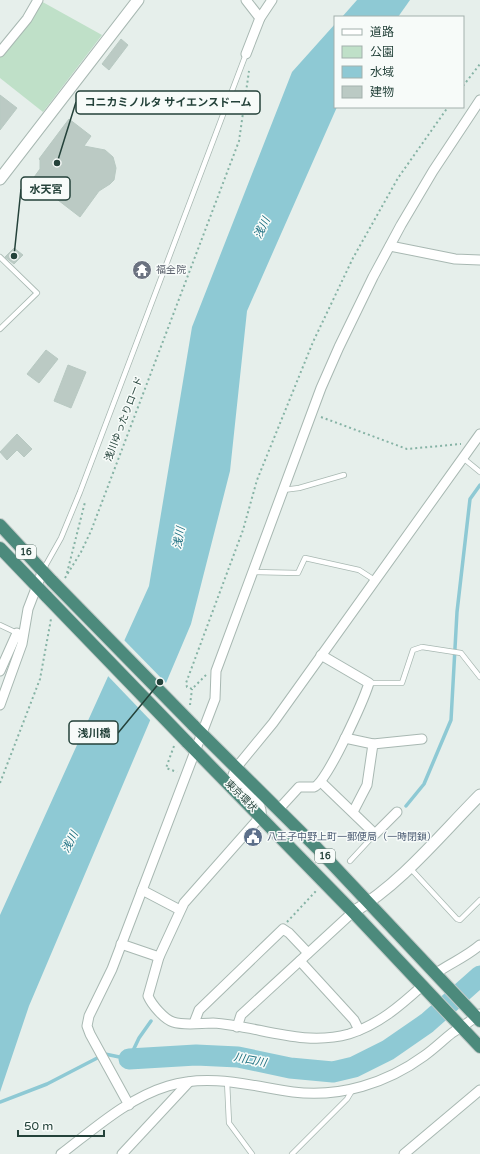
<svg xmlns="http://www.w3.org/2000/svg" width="480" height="1154" viewBox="0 0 480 1154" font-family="'Varela Round','Noto Sans JP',sans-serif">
<rect width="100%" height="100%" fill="#e6efeb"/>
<!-- green -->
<path fill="#bfe0c8" d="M39 0 102 35 43 112 0 78V52Z"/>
<!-- water -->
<g fill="#8ec9d4">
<path d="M357 0H410L398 17H342Z"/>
<path d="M335 24V107H337L247 311 230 471 191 624 29 1006 0 1092V915L149 586 192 327 292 72Z"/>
</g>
<!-- pier -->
<path fill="#e6efeb" d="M123 639 168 685 152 722 107 675Z"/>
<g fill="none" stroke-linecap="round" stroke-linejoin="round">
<!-- stream -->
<g stroke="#8ec9d4" stroke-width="3.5">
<path d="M406 806 424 784 451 720 457 612 470 499 480 485"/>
<path d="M0 1102 47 1084 105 1054 129 1059 139 1038 151 1021"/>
</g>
<!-- river -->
<path stroke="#8ec9d4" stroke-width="21" d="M129 1059 196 1055 238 1057 290 1068 333 1072 354 1067 388 1050 427 1023 480 976"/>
</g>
<!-- building -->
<g fill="#bbcac4" stroke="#b8c9c2">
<path d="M121 39 128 45 109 70 102 64Z"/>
<path d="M0 95 17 108 0 130Z"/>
<path d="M69 119 91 136 84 146 105 150 113 157 116 168 114 180 110 184 99 191 80 217 32 180 40 169V160L39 159Z"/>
<path d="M14 248 23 255 14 264 5 257Z"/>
<path d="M46 350 58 359 39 383 27 374Z"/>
<path d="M68 365 86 372 71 408 54 401Z"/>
<path d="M17 434 32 449 24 457 17 450 7 460 0 452Z"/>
</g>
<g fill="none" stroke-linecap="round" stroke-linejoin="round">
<defs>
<g id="service">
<path d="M0 257 37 293 0 329"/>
<path d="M463 458 480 472"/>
<path d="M283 490 299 488 344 475"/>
<path d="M43 570 61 538 80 492 246 54"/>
<path d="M253 572 298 573 305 558 359 570 376 581"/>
<path d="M0 625 17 633"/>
<path d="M369 683H402L413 650 422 647 461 653 480 677"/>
<path d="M350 861 375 834"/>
<path d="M410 868 457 919 460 920 480 900"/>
<path d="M227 1081 229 1123 252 1154"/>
<path d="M292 1154 347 1099 353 1089"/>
</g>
<g id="minor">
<path d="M246 0 260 18"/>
<path d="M0 52 27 19 38 0"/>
<path d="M246 54 260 18 272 0"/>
<path d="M390 246 455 259 480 260"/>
<path d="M0 671 17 633"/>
<path d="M0 705 22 644 28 609 43 570"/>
<path d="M345 738 373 744 422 739"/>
<path d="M321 782 375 834 397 812"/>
<path d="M278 810 299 787H314C327 783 364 699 369 683L321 655"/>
<path d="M353 812 367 785 373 744"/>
<path d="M142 890 180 910"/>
<path d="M121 944 159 957"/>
<path d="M300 961 354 1020 359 1030"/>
<path d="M435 974C450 963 465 958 480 945"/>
<path d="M422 986C400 1006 378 1025 349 1034 302 1047 259 1026 213 1023 201 1023 185 1026 173 1022 164 1019 152 1005 148 996L159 957 184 903 261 816C264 802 244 788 235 779L233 775 236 768 273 723 480 434"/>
<path d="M194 1023 199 1010 283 929 289 933 308 953"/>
<path d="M237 1027 241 1015 353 912"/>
<path d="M129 1105 90 1034 87 1026 89 1016 112 969 215 699 216 671 321 388 339 347 373 277 401 225 433 171 480 100"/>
<path d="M61 1154C94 1129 128 1098 168 1086 210 1073 251 1086 293 1092 340 1098 387 1083 424 1056 434 1049 443 1040 452 1033 461 1027 471 1021 480 1014"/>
<path d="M122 1154 189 1082"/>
<path d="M404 1154 480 1090"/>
</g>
<g id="tertiary">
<path d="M0 179 138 0"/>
<path d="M353 912C401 884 441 834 480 795"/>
</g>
<g id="trunk">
<path d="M0 525 52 581"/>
<path d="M0 548 47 597"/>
<path d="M193 725 317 848 480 1021"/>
<path d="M187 742 353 912 480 1047"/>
</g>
</defs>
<!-- service casing -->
<use href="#service" stroke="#a8b8b2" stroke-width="6"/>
<!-- minor casing -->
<use href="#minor" stroke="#a8b8b2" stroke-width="11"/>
<!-- tertiary casing -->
<use href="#tertiary" stroke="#a8b8b2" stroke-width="13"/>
<!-- trunk casing -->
<use href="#trunk" stroke="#c2cac8" stroke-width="14"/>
<!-- path -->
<g stroke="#86b3a5" stroke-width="2" stroke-dasharray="2 3" stroke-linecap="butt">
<path d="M463 86 480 64"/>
<path d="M321 417 407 449 461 444"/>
<path d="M67 573 85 502"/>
<path d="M65 578 81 552 91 531 239 141 249 71"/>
<path d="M206 675 192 689 187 687 186 683 243 530 257 480 313 342 353 258 398 178 448 107"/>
<path d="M190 705 192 689"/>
<path d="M174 746 166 768 177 772"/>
<path d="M0 783 40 679 51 619"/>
<path d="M287 922 316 891"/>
</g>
<!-- service -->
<use href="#service" stroke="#fff" stroke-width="4.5"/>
<!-- minor -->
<use href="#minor" stroke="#fff" stroke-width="9"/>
<!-- tertiary -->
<use href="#tertiary" stroke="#fff" stroke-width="11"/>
<!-- trunk -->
<use href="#trunk" stroke="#4c8a7c" stroke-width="12"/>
<defs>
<g id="trunk-bridge">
<path d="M52 581 193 725"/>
<path d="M47 597 187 742"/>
</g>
</defs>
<!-- trunk-bridge casing -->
<use href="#trunk-bridge" stroke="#c2cac8" stroke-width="14" stroke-linecap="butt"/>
<!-- trunk-bridge -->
<use href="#trunk-bridge" stroke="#4c8a7c" stroke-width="12"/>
</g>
<!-- icons -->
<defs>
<symbol id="temple-disc" viewBox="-11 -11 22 22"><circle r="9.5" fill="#6b7280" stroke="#f7fbf9"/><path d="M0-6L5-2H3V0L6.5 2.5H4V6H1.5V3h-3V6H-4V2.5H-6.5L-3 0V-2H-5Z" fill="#fff"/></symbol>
<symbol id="civic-disc" viewBox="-11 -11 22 22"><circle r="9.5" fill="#5c6f8a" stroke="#f7fbf9"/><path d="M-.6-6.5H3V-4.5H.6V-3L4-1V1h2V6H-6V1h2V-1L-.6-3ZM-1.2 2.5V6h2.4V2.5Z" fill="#fff"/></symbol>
</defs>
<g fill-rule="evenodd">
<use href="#temple-disc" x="131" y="259" width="22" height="22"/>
<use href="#civic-disc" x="242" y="826" width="22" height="22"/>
</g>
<g text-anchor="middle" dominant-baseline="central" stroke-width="3" stroke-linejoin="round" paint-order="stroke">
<!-- shield labels -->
<g fill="#f7fbf9" stroke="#637a73" stroke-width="1">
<rect x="16" y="545" width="20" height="14" rx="3"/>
<rect x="315" y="849" width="20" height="14" rx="3"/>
</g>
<g font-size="9" font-weight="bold" fill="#24423a">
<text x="26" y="552">16</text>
<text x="325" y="856">16</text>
</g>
<!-- worship labels -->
<g font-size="10" fill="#5b616d" stroke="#f7fbf9" text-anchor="start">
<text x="156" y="270">福全院</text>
</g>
<!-- street labels -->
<g font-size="10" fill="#24423a" stroke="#f7fbf9">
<text transform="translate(124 419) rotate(-69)">浅川ゆったりロード</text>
<text transform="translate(241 796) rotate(45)">東京環状</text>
</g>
<!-- service labels -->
<g font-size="10" fill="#4e5e75" stroke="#f7fbf9" text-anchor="start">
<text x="267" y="837">八王子中野上町一郵便局（一時閉鎖）</text>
</g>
<!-- water labels -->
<g font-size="11" font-style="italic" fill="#1c6f80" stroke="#f7fbf9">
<text transform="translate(262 228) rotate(-65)">浅川</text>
<text transform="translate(179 538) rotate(-80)">浅川</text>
<text transform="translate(70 842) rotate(-64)">浅川</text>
<text transform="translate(250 1060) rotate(11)">川口川</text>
</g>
</g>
<!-- callouts -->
<path fill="none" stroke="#24423a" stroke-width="1.5" d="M57 163L76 102M14 256L21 189M160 682L118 733"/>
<g fill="#24423a" stroke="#f7fbf9" stroke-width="1.5">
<circle cx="57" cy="163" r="4"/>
<circle cx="14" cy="256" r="4"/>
<circle cx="160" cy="682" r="4"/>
</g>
<g fill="#f7fbf9" stroke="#24423a" stroke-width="1.5">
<rect x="76" y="91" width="184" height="23" rx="4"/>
<rect x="21" y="177" width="49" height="23" rx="4"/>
<rect x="69" y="721" width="49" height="23" rx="4"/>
</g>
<g font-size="11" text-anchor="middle" font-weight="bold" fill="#24423a">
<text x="168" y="106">コニカミノルタ サイエンスドーム</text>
<text x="46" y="193">水天宮</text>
<text x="94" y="737">浅川橋</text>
</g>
<!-- legend -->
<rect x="334" y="16" width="130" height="92" fill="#f7fbf9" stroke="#a3b1ad"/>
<rect x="342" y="29" width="20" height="6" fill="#ffffff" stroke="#a3b1ad"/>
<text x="370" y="36" font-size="12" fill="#24423a">道路</text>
<rect x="342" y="46" width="20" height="12" fill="#bfe0c8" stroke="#a3b1ad"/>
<text x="370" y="56" font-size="12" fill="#24423a">公園</text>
<rect x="342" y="66" width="20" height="12" fill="#8ec9d4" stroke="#a3b1ad"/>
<text x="370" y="76" font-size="12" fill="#24423a">水域</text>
<rect x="342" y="86" width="20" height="12" fill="#bbcac4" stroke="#a3b1ad"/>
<text x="370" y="96" font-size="12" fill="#24423a">建物</text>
<!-- scale -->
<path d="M18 1130v6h86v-6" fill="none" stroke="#24423a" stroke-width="2"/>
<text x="24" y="1130" font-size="12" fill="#24423a" stroke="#f7fbf9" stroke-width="3" paint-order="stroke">50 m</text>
</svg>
